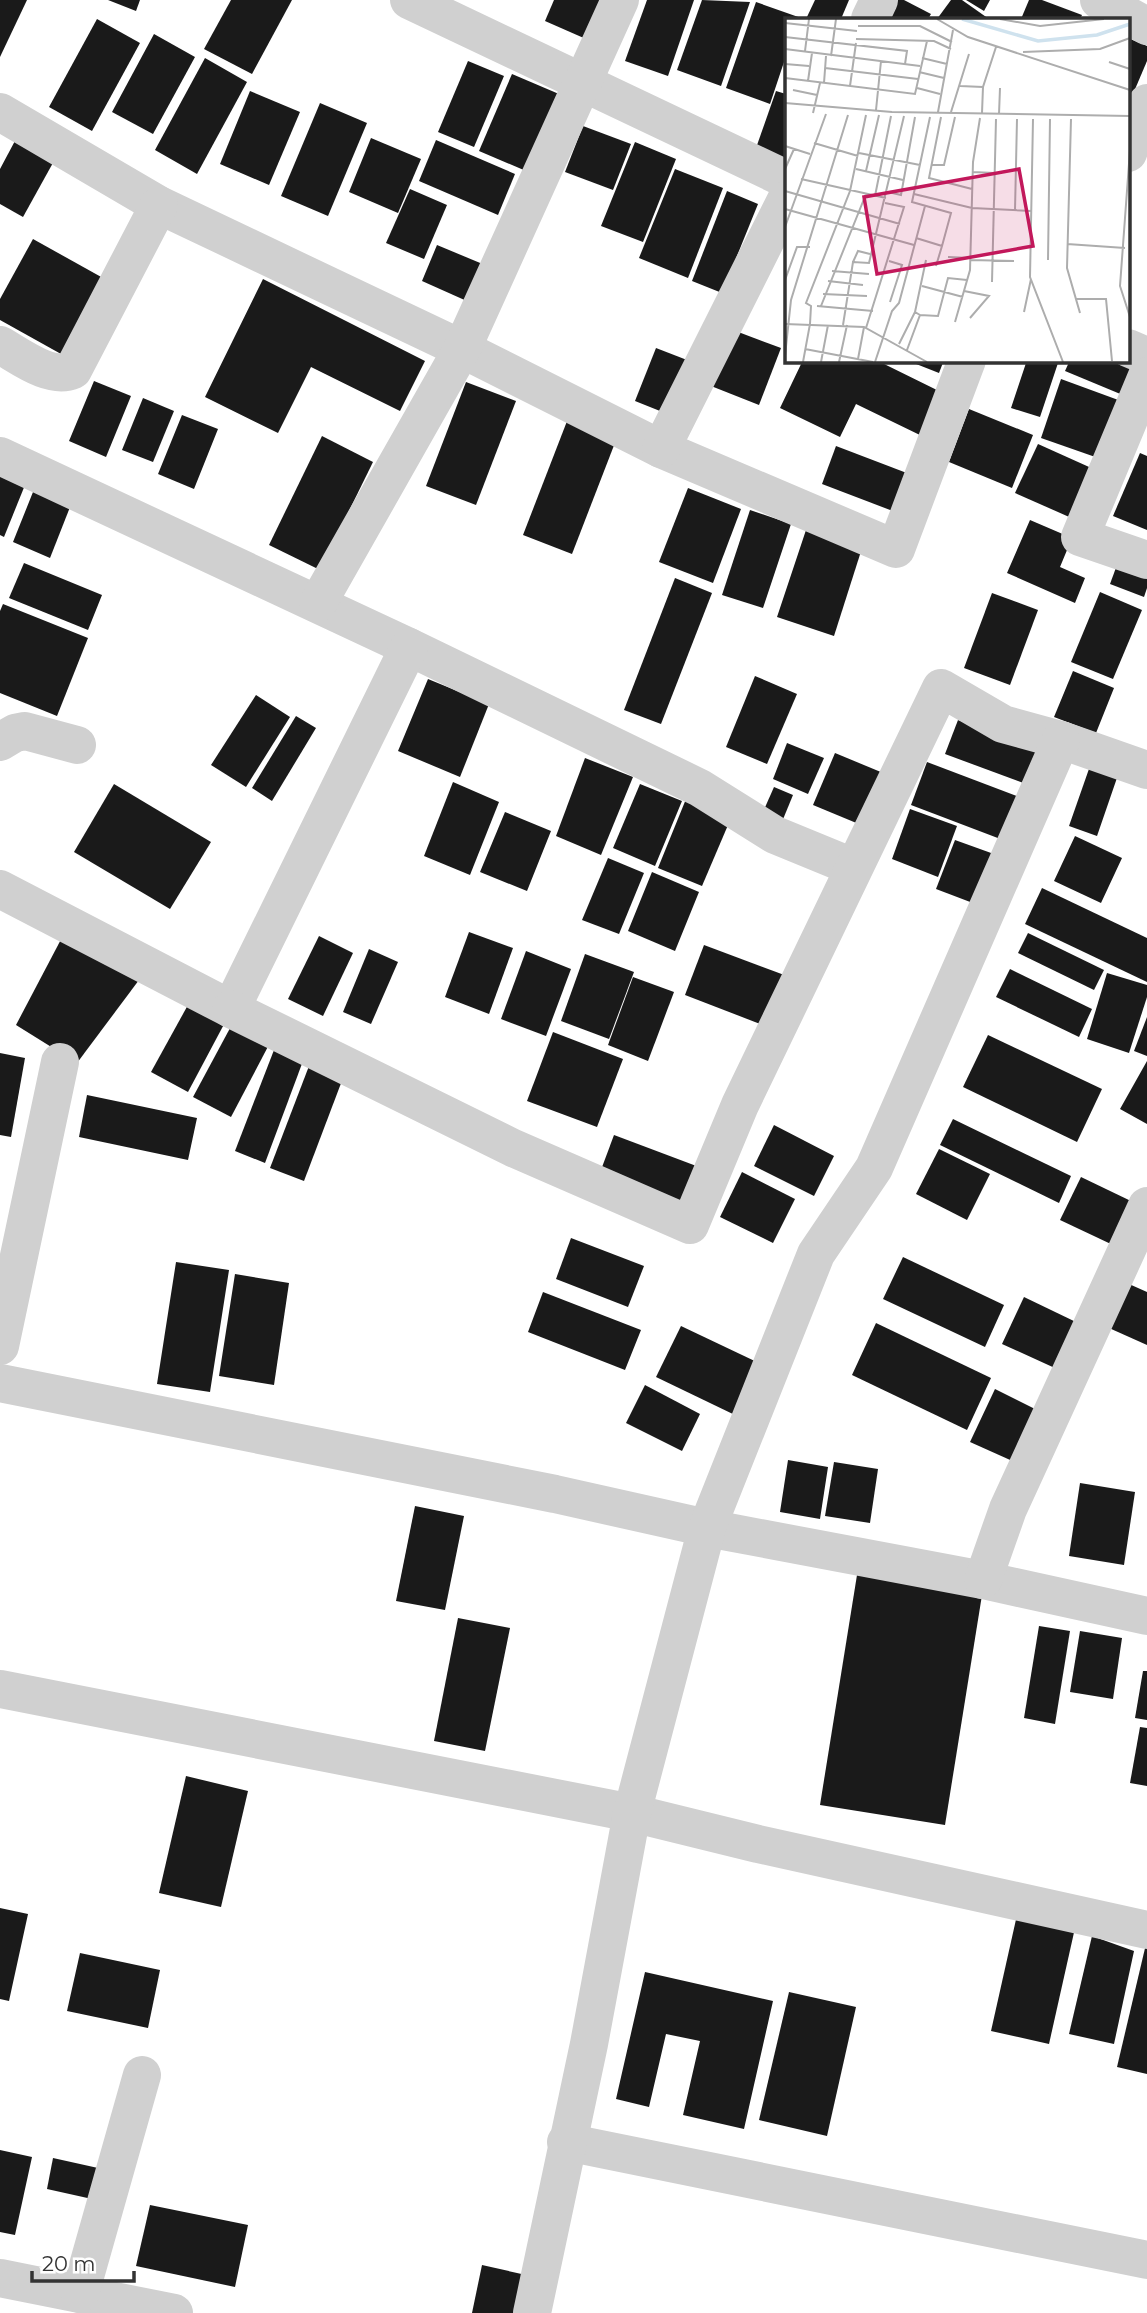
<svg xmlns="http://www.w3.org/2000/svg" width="1147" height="2313" viewBox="0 0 1147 2313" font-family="Montserrat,sans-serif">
<rect width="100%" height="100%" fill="#fff"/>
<!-- building -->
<g fill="#1a1a1a">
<path d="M0 0H27L0 57Z"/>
<path d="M108 0H140L136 11Z"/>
<path d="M231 0H292L252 74 204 49Z"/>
<path d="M554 0H603L586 39 545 21Z"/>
<path d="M647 0H694L668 76 625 61Z"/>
<path d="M702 0 750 2 721 86 677 70Z"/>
<path d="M815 0H849L841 19H806Z"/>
<path d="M897 0H904L931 14 928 19H887Z"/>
<path d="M951 0H962L989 19H937Z"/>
<path d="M966 0H990L984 11Z"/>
<path d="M1029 0H1042L1082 15 1080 19H1021Z"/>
<path d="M756 2 804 19H786V56L770 104 726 88Z"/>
<path d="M97 19 140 43 92 131 49 107Z"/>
<path d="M154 34 195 57 153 134 112 112Z"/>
<path d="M1128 38 1147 46V61L1133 94 1128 92Z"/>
<path d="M205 58 247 82 197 174 155 150Z"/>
<path d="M468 61 504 76 474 147 438 132Z"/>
<path d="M512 74 566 97 533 174 479 151Z"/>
<path d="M250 91 300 112 269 185 220 164Z"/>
<path d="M776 91 786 94 785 158 756 148Z"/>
<path d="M320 103 367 123 328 216 281 196Z"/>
<path d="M583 126 631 144 613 190 565 172Z"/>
<path d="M371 138 421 159 398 213 349 192Z"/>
<path d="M16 139 54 161 23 217 0 204V169Z"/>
<path d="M436 140 515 174 498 215 419 181Z"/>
<path d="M635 142 676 159 643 242 601 226Z"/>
<path d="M675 169 723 188 688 278 639 258Z"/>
<path d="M410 189 447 205 424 259 386 243Z"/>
<path d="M727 191 758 204 722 293 692 281Z"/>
<path d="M33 239 103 278 61 354 0 320V299Z"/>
<path d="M437 245 485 265 469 302 422 281Z"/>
<path d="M263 279 425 361 400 411 311 367 278 433 205 397Z"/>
<path d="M733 330 781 348 759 405 711 386Z"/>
<path d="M656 348 687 360 665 413 635 401Z"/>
<path d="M803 360H876L945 394 924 437 856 404 840 437 780 408Z"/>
<path d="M906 360H944L939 373Z"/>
<path d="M1027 360H1059L1040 417 1011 408Z"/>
<path d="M1070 360H1111L1141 373 1130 398 1065 371Z"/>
<path d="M1061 379 1121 401 1101 459 1041 438Z"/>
<path d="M94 381 131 396 106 457 69 441Z"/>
<path d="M466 382 516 401 476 505 426 486Z"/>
<path d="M143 398 174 411 153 462 122 450Z"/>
<path d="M969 409 1033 435 1012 488 949 462Z"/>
<path d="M182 415 218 429 194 489 158 474Z"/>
<path d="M569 416 618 435 572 554 523 535Z"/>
<path d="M322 436 373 462 320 570 269 545Z"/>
<path d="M1038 444 1098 471 1076 520 1015 493Z"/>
<path d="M836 446 912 475 898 513 822 484Z"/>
<path d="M1140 453 1147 456V530L1113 516Z"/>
<path d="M0 469 27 480 4 537 0 535Z"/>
<path d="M35 487 72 502 50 558 13 542Z"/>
<path d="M688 488 741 509 713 583 659 562Z"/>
<path d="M750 510 791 524 763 608 722 595Z"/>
<path d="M1030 520 1072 538 1060 567 1085 578 1075 603 1007 573Z"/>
<path d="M807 527 863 545 834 636 777 617Z"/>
<path d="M1121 554 1147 564V588L1144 597 1110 584Z"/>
<path d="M24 563 102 595 88 630 9 598Z"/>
<path d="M675 578 712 593 661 724 624 710Z"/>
<path d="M1100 592 1142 610 1113 679 1071 662Z"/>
<path d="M992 593 1038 610 1010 685 964 668Z"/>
<path d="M3 604 88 638 57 716 0 693V611Z"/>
<path d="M1073 671 1114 688 1096 733 1054 717Z"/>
<path d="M755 676 797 694 767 764 726 747Z"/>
<path d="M428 679 489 704 460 777 398 751Z"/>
<path d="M256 695 290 717 246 787 211 765Z"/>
<path d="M296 716 316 728 272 801 252 788Z"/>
<path d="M958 720 1038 750 1026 784 945 754Z"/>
<path d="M787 743 824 758 808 794 773 779Z"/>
<path d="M835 753 888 775 866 827 813 805Z"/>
<path d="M585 758 633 777 601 855 556 836Z"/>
<path d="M927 762 1019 797 1003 840 911 805Z"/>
<path d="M1090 766 1118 775 1097 836 1069 826Z"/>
<path d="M453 782 499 802 470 875 424 856Z"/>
<path d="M114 784 211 842 170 909 74 852Z"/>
<path d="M640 784 682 801 655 866 613 848Z"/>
<path d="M774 787 793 795 779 829 759 821Z"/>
<path d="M686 799 731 818 702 886 658 868Z"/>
<path d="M910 809 957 826 938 877 892 859Z"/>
<path d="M505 812 551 831 527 891 480 872Z"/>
<path d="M1075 836 1122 858 1101 903 1054 881Z"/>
<path d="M955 840 1005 858 986 908 936 889Z"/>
<path d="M608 858 644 873 619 934 582 920Z"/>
<path d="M652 872 699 892 675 951 628 931Z"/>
<path d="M1042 888 1147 938V982L1025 924Z"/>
<path d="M67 928 139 980 77 1063 16 1025Z"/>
<path d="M469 932 513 948 489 1014 445 997Z"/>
<path d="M1028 933 1104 970 1094 990 1018 953Z"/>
<path d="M319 936 353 953 323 1016 288 999Z"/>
<path d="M704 945 787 976 768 1027 685 995Z"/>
<path d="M369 949 398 962 371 1024 343 1012Z"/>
<path d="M526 951 571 969 546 1036 501 1019Z"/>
<path d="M585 954 634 972 609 1039 561 1021Z"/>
<path d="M1010 969 1092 1009 1079 1037 996 997Z"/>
<path d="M1107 973 1147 985V997L1129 1053 1087 1039Z"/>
<path d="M633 977 674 992 648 1061 608 1045Z"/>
<path d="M194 994 230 1013 188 1092 151 1072Z"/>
<path d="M236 1017 273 1037 231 1117 193 1097Z"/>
<path d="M1147 1017V1056L1134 1051Z"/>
<path d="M553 1032 623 1059 597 1127 527 1101Z"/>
<path d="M988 1035 1102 1089 1077 1142 963 1087Z"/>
<path d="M274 1050 303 1061 265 1163 235 1151Z"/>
<path d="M0 1053 25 1058 11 1137 0 1135Z"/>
<path d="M1147 1061V1124L1120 1109Z"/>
<path d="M309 1066 343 1078 304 1181 270 1168Z"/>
<path d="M87 1095 197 1118 188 1160 79 1137Z"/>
<path d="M953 1119 1071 1176 1059 1203 940 1145Z"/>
<path d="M774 1125 834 1156 814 1196 754 1166Z"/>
<path d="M614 1135 699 1167 683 1210 598 1178Z"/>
<path d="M939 1149 990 1174 967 1220 916 1194Z"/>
<path d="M742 1172 795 1199 773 1243 720 1217Z"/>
<path d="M1081 1177 1133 1202 1113 1245 1060 1220Z"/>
<path d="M571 1238 644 1266 628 1307 556 1279Z"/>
<path d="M903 1257 1004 1305 985 1347 883 1299Z"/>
<path d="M176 1262 229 1270 210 1392 157 1384Z"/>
<path d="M235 1274 289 1283 274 1385 219 1376Z"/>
<path d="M1129 1284 1147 1292V1345L1109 1328Z"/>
<path d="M543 1292 641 1330 625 1370 528 1332Z"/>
<path d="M1024 1297 1078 1323 1057 1369 1002 1344Z"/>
<path d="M876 1323 991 1378 967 1430 852 1375Z"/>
<path d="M681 1326 761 1364 737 1416 656 1377Z"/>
<path d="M645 1385 700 1414 682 1451 626 1423Z"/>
<path d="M995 1389 1043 1413 1019 1464 970 1442Z"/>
<path d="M788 1460 828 1467 820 1519 780 1512Z"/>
<path d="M834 1462 878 1469 870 1523 825 1516Z"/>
<path d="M1080 1483 1135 1492 1124 1565 1069 1556Z"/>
<path d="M415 1506 464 1516 445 1610 396 1601Z"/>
<path d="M857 1575 982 1595 945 1825 820 1805Z"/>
<path d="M458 1618 510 1628 485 1751 434 1741Z"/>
<path d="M1039 1626 1070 1631 1055 1724 1024 1718Z"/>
<path d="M1080 1631 1122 1638 1113 1699 1070 1692Z"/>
<path d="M1143 1671H1147V1720L1135 1718Z"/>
<path d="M1140 1727 1147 1728V1786L1130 1783Z"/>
<path d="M186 1776 248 1791 221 1907 159 1893Z"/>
<path d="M0 1908 28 1914 9 2001 0 1999Z"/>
<path d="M1017 1915 1075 1928 1049 2044 991 2031Z"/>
<path d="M1092 1936 1134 1951 1114 2044 1069 2034Z"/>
<path d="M1146 1944H1147V2074L1117 2067Z"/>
<path d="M80 1953 160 1970 148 2028 67 2011Z"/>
<path d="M645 1972 773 2001 744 2129 683 2115 700 2041 666 2034 649 2107 616 2099Z"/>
<path d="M789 1992 856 2007 827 2136 759 2120Z"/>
<path d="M0 2150 32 2157 15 2235 0 2232Z"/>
<path d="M53 2158 98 2168 92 2199 47 2189Z"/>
<path d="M150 2205 248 2225 235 2287 136 2266Z"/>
<path d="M482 2265 535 2277 527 2313H472Z"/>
</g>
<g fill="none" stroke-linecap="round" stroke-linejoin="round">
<!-- street -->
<g stroke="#d0d0d0" stroke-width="38">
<path d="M409 0 786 179"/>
<path d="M1099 0 1147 26"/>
<path d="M870 19 879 0"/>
<path d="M0 112 159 205 462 349 661 449 896 549 967 360"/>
<path d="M1128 153 1147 103"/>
<path d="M0 345C20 356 50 380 73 370L159 205"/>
<path d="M1128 348 1147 356"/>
<path d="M1147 376 1080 537 1147 560"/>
<path d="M661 449 786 200"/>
<path d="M0 456 409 647 700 788 775 835 853 867"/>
<path d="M318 603 462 349 620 0"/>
<path d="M0 742 15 733 25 731 77 745"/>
<path d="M0 889 231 1009 409 647"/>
<path d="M231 1009 513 1148 690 1225 740 1105 941 688 1003 724 1061 740 1147 770"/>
<path d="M0 1346 60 1062"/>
<path d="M0 1383 555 1494 707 1528 983 1580 1147 1616"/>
<path d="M983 1580 1008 1509 1147 1206"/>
<path d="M0 1689 632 1813 758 1844 1147 1930"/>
<path d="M566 2142 1147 2260"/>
<path d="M0 2278 174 2313"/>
<path d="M80 2294 142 2075"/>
<path d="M532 2313 589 2044 632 1813 707 1528 816 1254 874 1168 1061 740"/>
</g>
</g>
<!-- overview -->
<g transform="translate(785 18)">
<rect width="345" height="345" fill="#fff"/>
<path fill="none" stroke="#cfe2ee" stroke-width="3.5" d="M177 1 253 23 312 17 345 6"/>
<path fill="none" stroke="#adadad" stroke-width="2" d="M152 1 183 19 345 72M215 1 255 8 319 1M0 5 72 13M73 8H135L167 24M0 19 122 33 120 46M71 21 149 23 166 31M0 31 135 48M20 33 24 1M238 34 315 31 345 20M46 38 51 1M137 40 162 46M324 44 345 51M0 46 24 48M40 50 133 61M134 54 159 60M0 60 130 76 142 23M23 63 27 35M39 65 41 38M65 68 71 25M175 68 198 69M132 70 155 76M8 72 32 77M0 85 107 94 345 98M91 92 96 43M153 94 168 12M166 94 184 36M28 95 35 65M197 95 198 69 211 29M214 96 215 70M145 99 127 184 166 195 157 228M156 99 144 160 187 171M248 101 245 259 278 344M286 101 282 250 295 295M29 125 73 138M0 128 25 136M345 132 335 268 345 299M74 135 135 147M147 147H159L170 99M0 151 9 131M71 151 118 162M81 153 94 97M188 154 209 155M16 161 101 180M0 173 115 206M103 174 116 177 130 99M129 176 187 190 246 193M90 178 106 98M0 191 129 227M230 192 232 101M0 209 41 96M131 220 157 228 151 248M282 226 340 230M163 239 185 240M185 242 229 243M263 242 265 101M104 243 117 247 105 284M68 244 73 233 85 236M47 253 84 256M0 262 12 229H25M43 263 78 267M207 264 211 101M137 268 178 279M179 273 204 278 185 300M38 276 82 278M291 281H321L327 343M32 288 88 293M36 288 81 176M239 294 246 261M135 297 130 294 141 242M170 304 185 252 188 144 195 100M0 306 79 309 142 344M58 307 68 244 84 245 119 98M81 310 119 189 100 185M114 326 130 294M20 331 88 344M122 332 135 297 153 298 163 260 182 262M0 338 6 282 63 97M73 341 79 309M18 344 25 306 26 288 21 285 65 173 81 97M36 344 43 307M54 344 62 307M90 344 107 293 114 285 140 188"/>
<path fill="#c2185b" fill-opacity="0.15" stroke="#c2185b" stroke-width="3.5" d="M234 151 248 228 92 256 79 179Z"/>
<rect width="345" height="345" fill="none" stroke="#333" stroke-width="3.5"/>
</g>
<!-- scale -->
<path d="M32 2271v10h102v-10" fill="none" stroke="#333333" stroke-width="3.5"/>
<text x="42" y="2271" font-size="21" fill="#333333" stroke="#ffffff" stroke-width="5" paint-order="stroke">20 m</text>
</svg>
